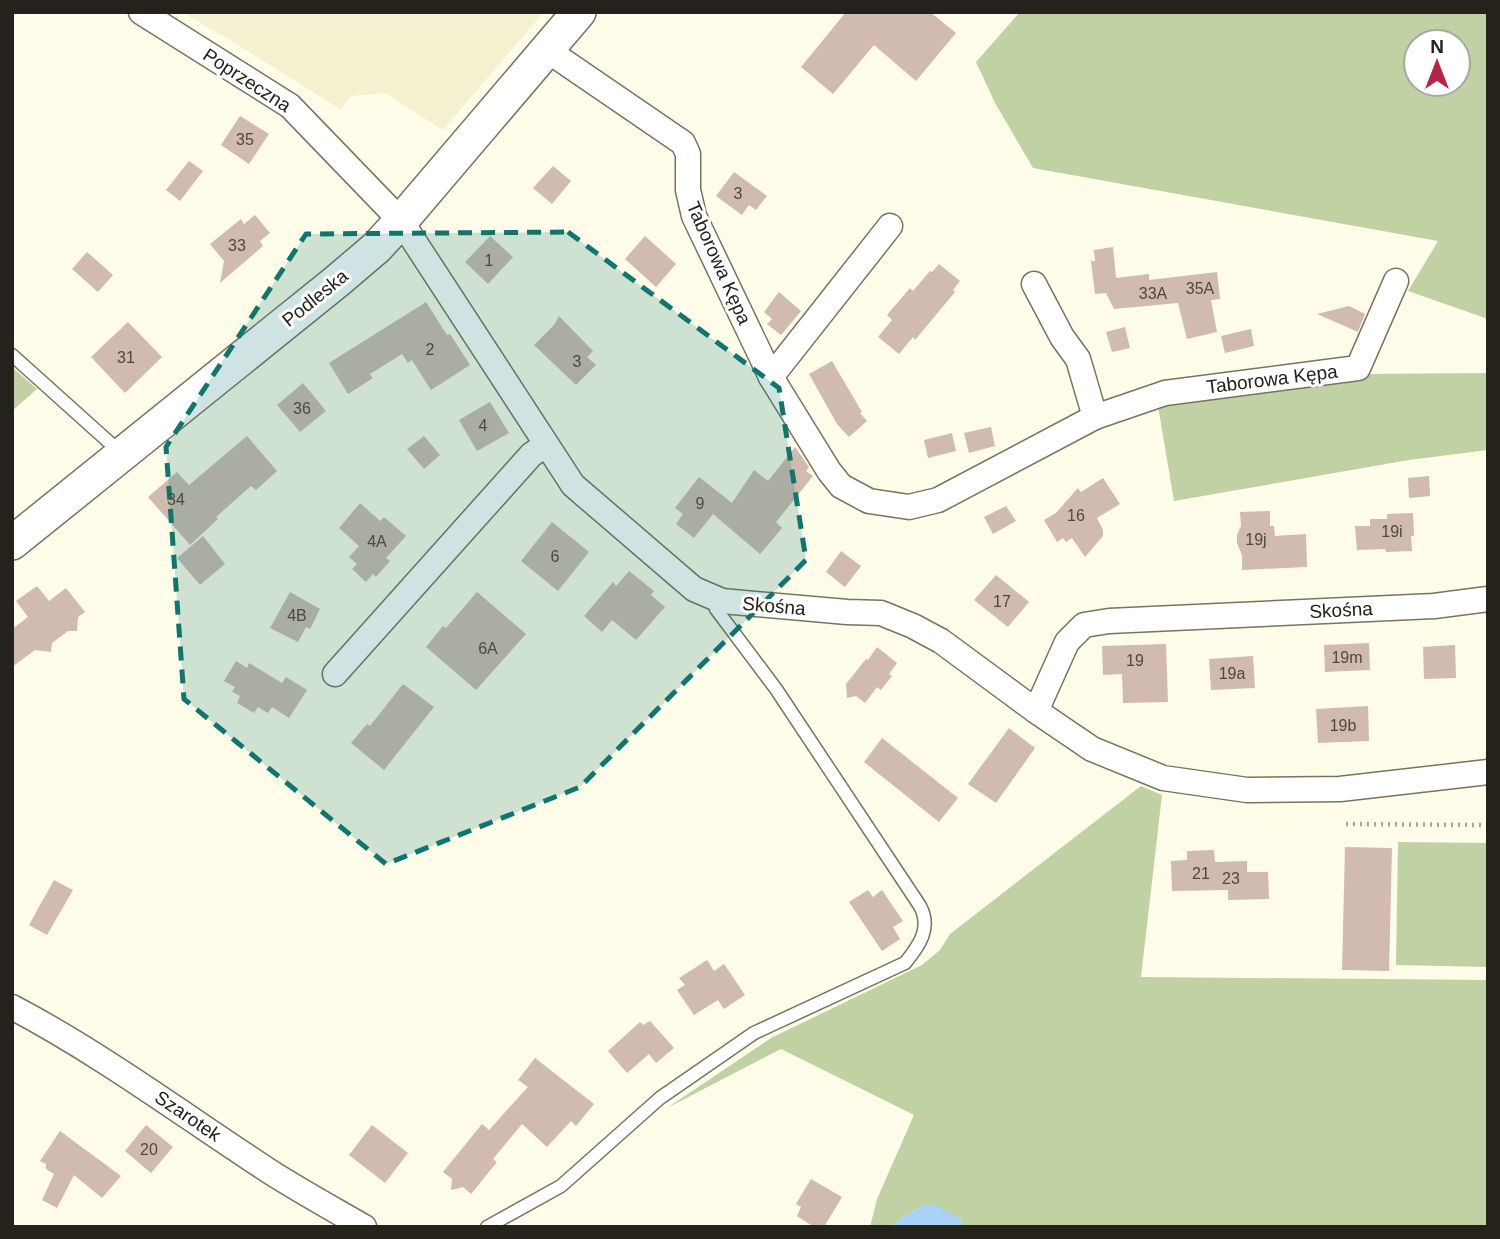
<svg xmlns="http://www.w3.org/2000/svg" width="1500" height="1239" viewBox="0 0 1500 1239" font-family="Helvetica,sans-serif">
<rect width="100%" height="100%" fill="#fffce9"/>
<!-- built -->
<path fill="#f5f0d0" d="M182 12H544L443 130 385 93 351 96 340 109 238 45Z"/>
<!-- green -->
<g fill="#c0d2a3" fill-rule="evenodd">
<path d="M1020 12H1488V319L1408 291 1438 241 1033 168 995 103 976 62ZM1416 42H1458V84H1416Z"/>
<path d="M12 367 37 389 12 411Z"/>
<path d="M1488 370V450L1409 460 1174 501 1158 406 1363 374 1486 373Z"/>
<path d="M1141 786 1162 795 1141 977 1488 980V1227H962L960 1219 924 1205 902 1218 890 1227H870L877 1199 914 1115 781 1049 667 1108 771 1038 922 965 940 950 950 934Z"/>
<path d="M1398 842 1488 843V967L1396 965Z"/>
</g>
<!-- water -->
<path fill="#a8d3fa" d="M924 1205H935L960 1219 962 1227H890L902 1218Z"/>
<!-- building -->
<g fill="#d1bbae">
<path d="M846 12H930L956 33 916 81 874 45 833 94 801 67Z"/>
<path d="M240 116 269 134 249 164 221 145Z"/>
<path d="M189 161 203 171 180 201 166 190Z"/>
<path d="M553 166 571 181 552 204 533 188Z"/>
<path d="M734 172 767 196 756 210 749 205 742 215 716 196Z"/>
<path d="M255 215 270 233 260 241 263 246 220 283 224 261 210 244 241 219 244 224Z"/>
<path d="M490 236 513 257 488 284 465 262Z"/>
<path d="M645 236 676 264 656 287 625 259Z"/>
<path d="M1113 247 1116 278 1149 274V280L1217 272 1220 299 1211 300 1217 332 1187 339 1178 303 1114 309 1106 293 1095 294 1091 261H1095L1094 250Z"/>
<path d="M87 252 113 275 98 292 72 269Z"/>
<path d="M939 264 960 281 953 290 955 292 915 340 913 337 899 354 878 337 892 320 887 315 910 288 913 291 930 271 932 272Z"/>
<path d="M779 292 801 311 781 335 767 324 772 319 764 312Z"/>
<path d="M426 302 447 335 450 334 470 365 431 390 412 360 408 363 402 354 370 374 373 378 348 394 329 363Z"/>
<path d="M1349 306 1365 314 1358 332 1317 314Z"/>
<path d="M559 316 593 351 587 357 596 365 576 385 534 345 554 325Z"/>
<path d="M128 322 162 357 125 393 91 357Z"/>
<path d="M1125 327 1130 348 1112 352 1106 332Z"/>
<path d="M1251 329 1254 346 1225 353 1221 336Z"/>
<path d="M832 361 862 412 860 413 867 421 849 437 837 424 809 374Z"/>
<path d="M303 383 326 411 300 432 277 405Z"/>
<path d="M490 402 509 433 477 451 459 420Z"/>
<path d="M991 427 995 446 969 453 964 433Z"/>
<path d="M952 433 956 451 928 458 924 440Z"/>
<path d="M247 436 277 471 256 490 251 486 216 517 218 519 190 545 148 497 177 472 189 485Z"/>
<path d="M424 436 440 455 424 469 407 449Z"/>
<path d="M795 447 809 467 806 471 813 476 776 522 782 528 760 554 713 514 694 538 676 524 683 514 675 508 699 477 732 503 754 470 768 481Z"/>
<path d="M1429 476 1430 496 1409 498 1408 478Z"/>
<path d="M1103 478 1120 504 1097 518 1103 530V536L1085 557 1072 538 1066 542 1063 538 1057 542 1044 520 1056 513 1078 488 1081 492Z"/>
<path d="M360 503 380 521 384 517 406 536 386 558 390 561 376 577 373 574 366 582 352 569 357 564 349 557 359 546 339 528Z"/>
<path d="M1006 506 1016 521 993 534 984 517Z"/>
<path d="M1270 511V526H1274L1275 536 1306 534 1307 567 1242 570V555L1237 543V535L1241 526 1240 512Z"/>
<path d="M1413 513 1414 536H1411L1412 551 1386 552 1385 549 1357 550 1355 526H1370V519H1387V514Z"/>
<path d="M552 522 589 552 558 591 521 561Z"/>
<path d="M203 536 225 564 200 585 177 558Z"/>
<path d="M841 551 861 566 845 587 826 572Z"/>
<path d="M629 571 654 591 651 595 665 607 636 640 612 620 602 632 584 616 613 582 616 586Z"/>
<path d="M996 575 1029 602 1008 627 974 600Z"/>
<path d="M37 586 49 601 66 588 85 612 78 617 77 631H68L52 643 51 652 35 650 12 667V629L28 617 16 601Z"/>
<path d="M290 592 320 609 310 629 306 627 298 642 270 628Z"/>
<path d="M477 592 526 634 476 690 426 647 443 626 446 628Z"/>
<path d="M1369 643 1370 670 1325 672 1324 645Z"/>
<path d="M1166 644 1168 702 1123 703 1122 674 1103 675 1102 646Z"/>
<path d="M1455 645 1456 678 1424 679 1423 647Z"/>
<path d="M877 647 897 663 889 674 892 676 881 690 877 687 865 703 856 696 847 698 846 684 866 659 868 660Z"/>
<path d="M1253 656 1255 688 1211 690 1209 659Z"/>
<path d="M236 661 247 668 249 663 282 683 286 677 307 690 289 718 272 707 268 713 258 707 254 713 237 703 240 696 232 692 235 687 224 681Z"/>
<path d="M403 684 434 707 384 770 351 743 367 724 370 726Z"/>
<path d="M1368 706 1369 741 1318 743 1316 709Z"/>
<path d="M1009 728 1035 748 996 803 968 784Z"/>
<path d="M882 738 958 798 939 822 864 762Z"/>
<path d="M1345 847 1392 848 1389 971 1342 970Z"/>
<path d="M1214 850 1215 862 1247 861V872H1268L1269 899 1228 900V890L1172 891 1171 861 1187 860V851Z"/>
<path d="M54 880 73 890 47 935 29 925Z"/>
<path d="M868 890 873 897 882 890 903 921 893 927 900 939 882 951 849 902Z"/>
<path d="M707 960 714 971 724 964 745 995 724 1009 718 1000 694 1015 677 990 685 985 679 978Z"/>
<path d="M650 1021 674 1048 656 1063 649 1054 627 1073 608 1051 640 1022 643 1025Z"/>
<path d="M535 1058 594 1104 576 1126 571 1121 547 1147 522 1124 493 1159 497 1162 471 1194 463 1187 451 1190 452 1179 443 1172 482 1124 489 1130 528 1087 518 1080Z"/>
<path d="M146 1125 173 1147 151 1173 125 1151Z"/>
<path d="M372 1125 408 1153 385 1183 349 1155Z"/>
<path d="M60 1131 121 1176 102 1198 74 1175 57 1208 42 1200 54 1174 46 1169V1164L40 1161Z"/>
<path d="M811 1179 842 1197 824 1227H814L797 1216 801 1207 796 1204Z"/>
</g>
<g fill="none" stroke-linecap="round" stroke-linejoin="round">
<defs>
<g id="lane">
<path d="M12 355 120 452"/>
<path d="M487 1227 561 1186 660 1098 754 1033 905 963C919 946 932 928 920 906L776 689 716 609 722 601"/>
</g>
<g id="street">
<path d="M141 12 290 106 401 221 573 485 694 589 722 601 847 612 881 613 913 626 941 641 1036 711 1092 749 1163 778 1247 790 1340 789 1488 772"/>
<path d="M547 50 683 143 688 154V190L694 216 771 377 829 471 841 486 869 501 909 507 938 500 1095 417 1165 393 1358 368 1396 281"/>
<path d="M1034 284 1062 337 1078 359 1095 417"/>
<path d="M771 377 890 226"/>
<path d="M335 674 531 455 545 445"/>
<path d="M1036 711 1067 642 1084 625 1109 621 1434 606 1488 599"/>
<path d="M12 1007C103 1055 186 1117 272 1173 302 1192 333 1209 364 1227"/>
</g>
<path id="secondary" d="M12 543 336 282 376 248 401 221 579 12"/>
</defs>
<!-- lane casing -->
<use href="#lane" stroke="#77745f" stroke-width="15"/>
<!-- street casing -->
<use href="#street" stroke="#77745f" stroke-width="27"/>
<!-- secondary casing -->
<use href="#secondary" stroke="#77745f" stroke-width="36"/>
<!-- path -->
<path stroke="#a8a697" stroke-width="4.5" stroke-dasharray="2 5" stroke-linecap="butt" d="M1346 824 1488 825"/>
<!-- lane -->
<use href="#lane" stroke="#fff" stroke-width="12"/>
<!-- street -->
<use href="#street" stroke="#fff" stroke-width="24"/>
<!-- secondary -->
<use href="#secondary" stroke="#fff" stroke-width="33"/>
</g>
<!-- marked area -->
<path fill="#0f766e" fill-opacity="0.2" stroke="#0f766e" stroke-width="5" stroke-dasharray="14 9" stroke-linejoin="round" d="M568 232 779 388 806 560 580 787 386 864 184 699 166 447 306 234Z"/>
<g text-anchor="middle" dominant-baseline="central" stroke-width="6" stroke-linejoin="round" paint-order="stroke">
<!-- number labels -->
<g font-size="16" fill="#4f483f">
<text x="245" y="139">35</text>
<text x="738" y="193">3</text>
<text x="237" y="245">33</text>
<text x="489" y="260">1</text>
<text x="1200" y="288">35A</text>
<text x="1153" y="293">33A</text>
<text x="430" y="349">2</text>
<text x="126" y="357">31</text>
<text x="577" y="361">3</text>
<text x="302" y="408">36</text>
<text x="483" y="425">4</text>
<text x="176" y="499">34</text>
<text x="700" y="503">9</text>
<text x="1076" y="515">16</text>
<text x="1392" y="531">19i</text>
<text x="1256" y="539">19j</text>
<text x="377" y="541">4A</text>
<text x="555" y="556">6</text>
<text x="1002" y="601">17</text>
<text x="297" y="615">4B</text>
<text x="488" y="648">6A</text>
<text x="1347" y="657">19m</text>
<text x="1135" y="660">19</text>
<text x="1232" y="673">19a</text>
<text x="1343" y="725">19b</text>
<text x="1201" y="873">21</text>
<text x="1231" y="878">23</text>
<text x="149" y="1149">20</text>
</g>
<!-- street labels -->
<g font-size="19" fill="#24221a" stroke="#fff">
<text transform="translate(247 80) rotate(33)">Poprzeczna</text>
<text transform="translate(719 263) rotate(66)">Taborowa Kępa</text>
<text transform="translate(315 298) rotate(-39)">Podleska</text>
<text transform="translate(1272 379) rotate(-7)">Taborowa Kępa</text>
<text transform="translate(774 606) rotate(5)">Skośna</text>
<text transform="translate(1341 610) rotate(-3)">Skośna</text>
<text transform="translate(188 1116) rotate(34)">Szarotek</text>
</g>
</g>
<!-- border -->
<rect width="1500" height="1239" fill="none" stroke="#24221a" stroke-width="28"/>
<!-- north arrow -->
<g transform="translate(1437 63)"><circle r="33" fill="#ffffff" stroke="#a7a7a3" stroke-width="2"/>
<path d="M0-5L12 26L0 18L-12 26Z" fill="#b72546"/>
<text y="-10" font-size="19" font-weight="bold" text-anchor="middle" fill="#24221a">N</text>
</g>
</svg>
